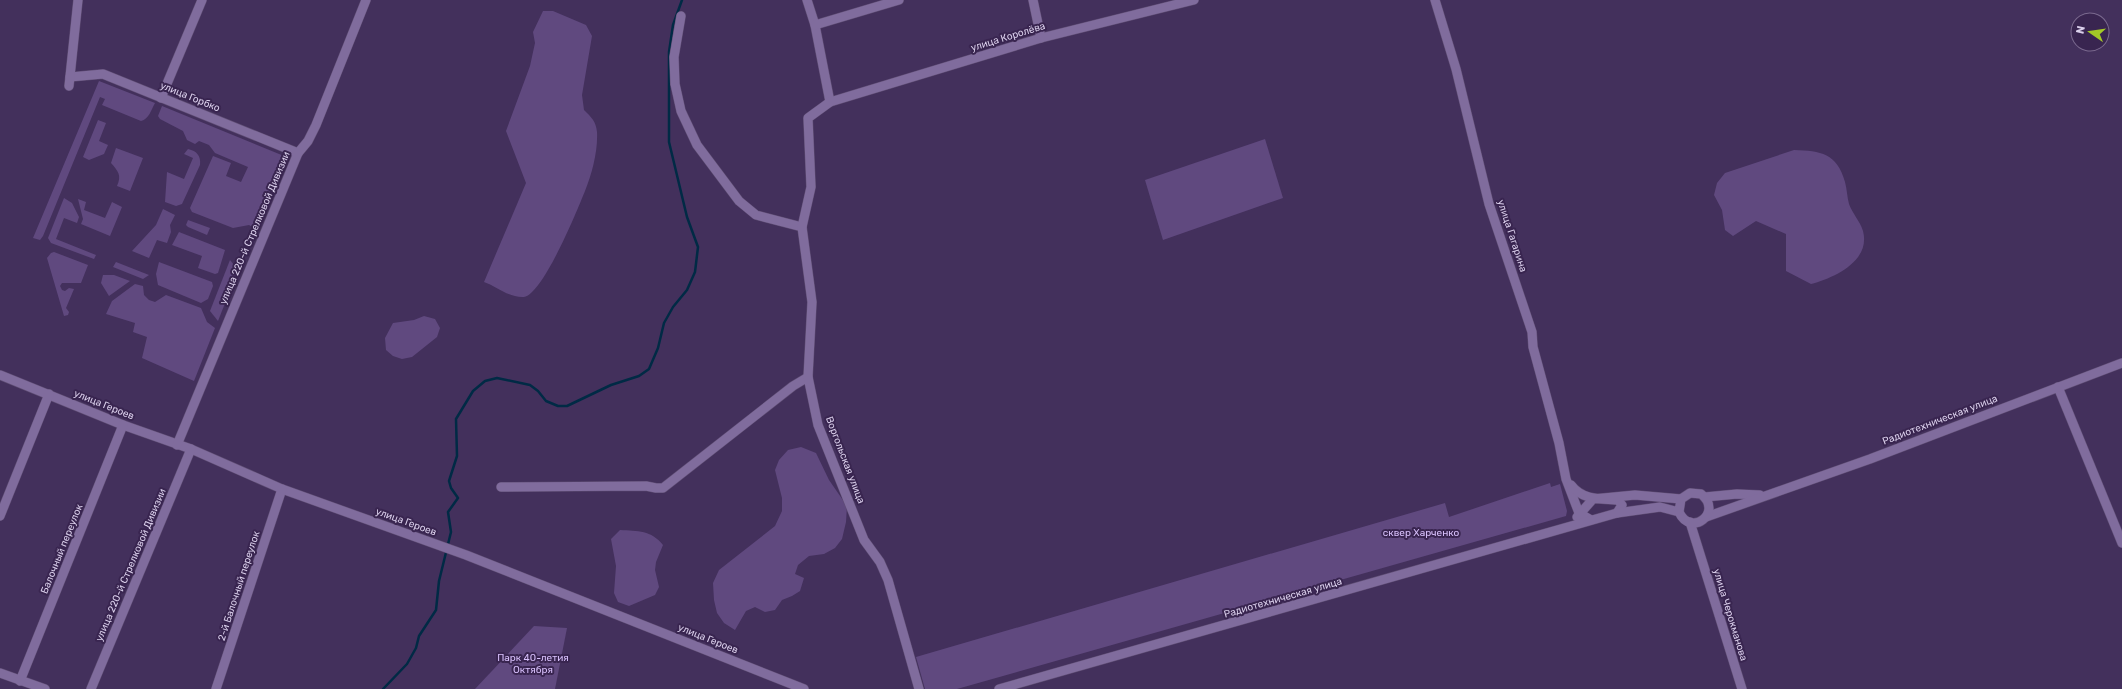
<svg xmlns="http://www.w3.org/2000/svg" width="2122" height="689" viewBox="0 0 2122 689" font-family="Rubik,sans-serif">
<style>
.green{fill:#60497f}
.lines{fill:none;stroke-linecap:round;stroke-linejoin:round}
.stream{stroke:#002a45;stroke-width:2.5}
.minor-casing{stroke:#5f4e74;stroke-width:10}
.minor{stroke:#806c9d;stroke-width:9}
.labels{text-anchor:middle;dominant-baseline:central;stroke-width:4;stroke-linejoin:round;paint-order:stroke}
.street-label{font-size:10px;fill:#dbd0ec;stroke:#392550}
.park-label{font-size:10px;fill:#d9c1fd;stroke:#392550}
</style>
<rect width="100%" height="100%" fill="#43305c"/>
<!-- green -->
<g class="green">
<path d="M 543,11 L 553,11 L 586,25 L 592,36 L 582,95 L 584,110 C 591,117 596,121 597,132 C 598,151 592,174 585,191 C 577,211 543,294 524,297 C 509,298 496,286 484,282 L 526,183 L 506,131 L 530,66 L 535,43 L 533,32 Z"/>
<path d="M 99,81 L 155,103 C 151,110 149,119 141,121 L 102,105 L 105,99 L 100,97 L 43,236 L 40,240 L 33,238 Z"/>
<polygon points="162,106 284,156 255,228 249,225 233,228 192,212 190,208 213,156 231,163 226,176 241,182 248,167 215,153 209,145 199,141 195,144 187,140 183,131 160,119 158,116"/>
<polygon points="98,120 106,123 99,141 108,145 104,154 89,160 83,157"/>
<polygon points="1265,139 1283,198 1163,240 1145,180"/>
<path d="M 116,148 L 143,158 L 130,191 L 117,186 C 122,175 118,171 111,163 Z"/>
<path d="M 188,149 C 197,151 201,156 200,165 L 182,204 L 176,206 L 165,202 L 167,172 L 184,179 L 193,158 L 184,154 Z"/>
<path d="M 1794,150 C 1821,151 1837,153 1845,182 C 1847,189 1847,197 1849,204 C 1852,213 1860,221 1863,231 C 1871,261 1834,278 1811,284 L 1786,271 L 1786,234 L 1756,221 L 1733,236 L 1725,230 L 1722,210 L 1714,195 L 1717,183 L 1725,173 Z"/>
<polygon points="64,198 72,203 79,217 77,223 64,218 56,239 96,255 94,259 51,243 48,238"/>
<polygon points="78,199 86,202 84,210 105,218 112,202 122,207 110,236 81,224 83,219"/>
<polygon points="163,209 175,215 170,225 171,232 167,243 157,240 149,258 132,251 156,225"/>
<polygon points="188,220 210,228 207,235 188,227 186,225"/>
<polygon points="179,232 225,250 218,273 215,274 198,268 202,256 172,245"/>
<polygon points="54,252 88,265 81,283 62,283 60,286 62,290 65,291 69,288 74,289 66,308 69,312 68,315 64,316 47,258 51,253"/>
<polygon points="230,260 238,270 218,321 210,311"/>
<polygon points="116,262 149,275 143,279 113,267"/>
<polygon points="159,262 212,282 213,286 208,299 201,303 158,285 156,274"/>
<polygon points="103,275 114,275 130,281 109,296 101,283"/>
<polygon points="135,284 143,286 144,295 149,300 155,302 166,295 201,308 207,322 215,328 194,381 142,358 147,337 133,332 135,323 106,314 112,301"/>
<polygon points="424,316 435,319 440,328 437,337 412,357 402,359 393,356 386,350 385,338 393,323 414,320"/>
<polygon points="801,447 816,453 829,480 847,506 846,522 842,539 835,548 824,554 809,556 798,565 795,574 804,578 800,591 792,596 782,600 775,610 765,612 755,607 746,611 735,630 724,623 717,613 714,600 713,583 719,570 775,526 782,511 782,498 775,470 779,460 788,450"/>
<polygon points="1550,483 1551,487 1560,484 1567,511 1566,516 957,689 925,689 916,657 1445,503 1449,517"/>
<path d="M 620,530 C 638,531 651,530 663,545 L 656,562 L 655,570 L 659,587 L 655,595 L 629,606 L 618,602 L 614,593 L 616,566 L 611,539 Z"/>
<polygon points="534,626 567,628 555,689 475,689"/>
</g>
<g class="lines">
<!-- stream -->
<polyline class="stream" points="383,689 407,664 416,648 419,636 436,610 439,581 451,532 448,512 458,498 451,488 449,481 457,456 456,419 473,391 485,381 497,378 530,385 538,391 546,401 558,406 567,406 611,385 639,376 649,369 658,348 664,323 673,307 687,290 695,272 698,247 687,217 669,142 669,52 673,25 682,0"/>
<defs>
<g id="minor">
<polyline points="807,0 815,25 830,102"/>
<polyline points="1033,0 1041,38"/>
<polyline points="1435,0 1456,69 1489,204 1532,332 1533,347 1559,443 1566,479 1579,513 1591,520"/>
<polyline points="681,16 674,57 675,84 681,111 697,145 739,201 756,215 802,227"/>
<polyline points="815,25 899,0"/>
<polyline points="70,77 103,74 298,153"/>
<polyline points="69,86 78,0"/>
<polyline points="161,98 202,0"/>
<polyline points="0,375 123,425 191,449 282,489 466,555 804,689"/>
<polyline points="2058,387 2122,543"/>
<polyline points="177,445 298,153 308,141 316,125 366,0"/>
<path d="M 1571,485 C 1582,500 1600,499 1618,500 L 1622,505 L 1617,513"/>
<polyline points="501,487 646,486 656,488 663,488 793,386 808,377"/>
<polyline points="1705,497 1737,494 1760,495"/>
<polyline points="0,516 49,394"/>
<polyline points="1577,517 1593,499 1635,495 1681,499"/>
<polyline points="1706,517 1870,459 2122,363"/>
<polyline points="1690,522 1742,689"/>
<polyline points="0,673 45,689"/>
<polyline points="20,681 123,425"/>
<polyline points="91,689 191,449"/>
<polyline points="216,689 282,489"/>
<polyline points="919,689 888,580 880,562 864,540 818,425 808,377 812,302 802,227 811,187 808,118 830,102 1041,38 1194,0"/>
<path d="M 999,689 L 1617,513 L 1660,507 L 1679,512 C 1691,538 1724,512 1701,494 L 1690,493 L 1681,499 L 1679,512"/>
</g>
</defs>
<!-- minor casing -->
<use href="#minor" class="minor-casing"/>
<!-- minor -->
<use href="#minor" class="minor"/>
</g>
<g class="labels">
<!-- street labels -->
<g class="street-label">
<text transform="translate(1008 37) rotate(-17)">улица Королёва</text>
<text transform="translate(190 97) rotate(22)">улица Горбко</text>
<text transform="translate(255 228) rotate(-67)">улица 220-й Стрелковой Дивизии</text>
<text transform="translate(1512 236) rotate(72)">улица Гагарина</text>
<text transform="translate(104 405) rotate(22)">улица Героев</text>
<text transform="translate(1940 420) rotate(-21)">Радиотехническая улица</text>
<text transform="translate(845 460) rotate(69)">Воргольская улица</text>
<text transform="translate(406 522) rotate(20)">улица Героев</text>
<text transform="translate(62 549) rotate(-68)">Балочный переулок</text>
<text transform="translate(131 565) rotate(-67)">улица 220-й Стрелковой Дивизии</text>
<text transform="translate(239 586) rotate(-72)">2-й Балочный переулок</text>
<text transform="translate(1283 598) rotate(-16)">Радиотехническая улица</text>
<text transform="translate(1730 615) rotate(73)">улица Черокманова</text>
<text transform="translate(708 639) rotate(22)">улица Героев</text>
</g>
<!-- park labels -->
<g class="park-label">
<text x="1421" y="533">сквер Харченко</text>
<text x="533" y="658">Парк 40-летия<tspan x="533" dy="12">Октября</tspan></text>
</g>
</g>
<!-- north arrow -->
<g transform="translate(2090 32) rotate(283)"><circle r="19" fill="#392550" stroke="#7a698e"/>
<path d="M0-3L7 15L0 10L-7 15Z" fill="#a3c927"/>
<text y="-6" font-size="11" font-weight="bold" text-anchor="middle" fill="#dbd0ec">N</text>
</g>
</svg>
